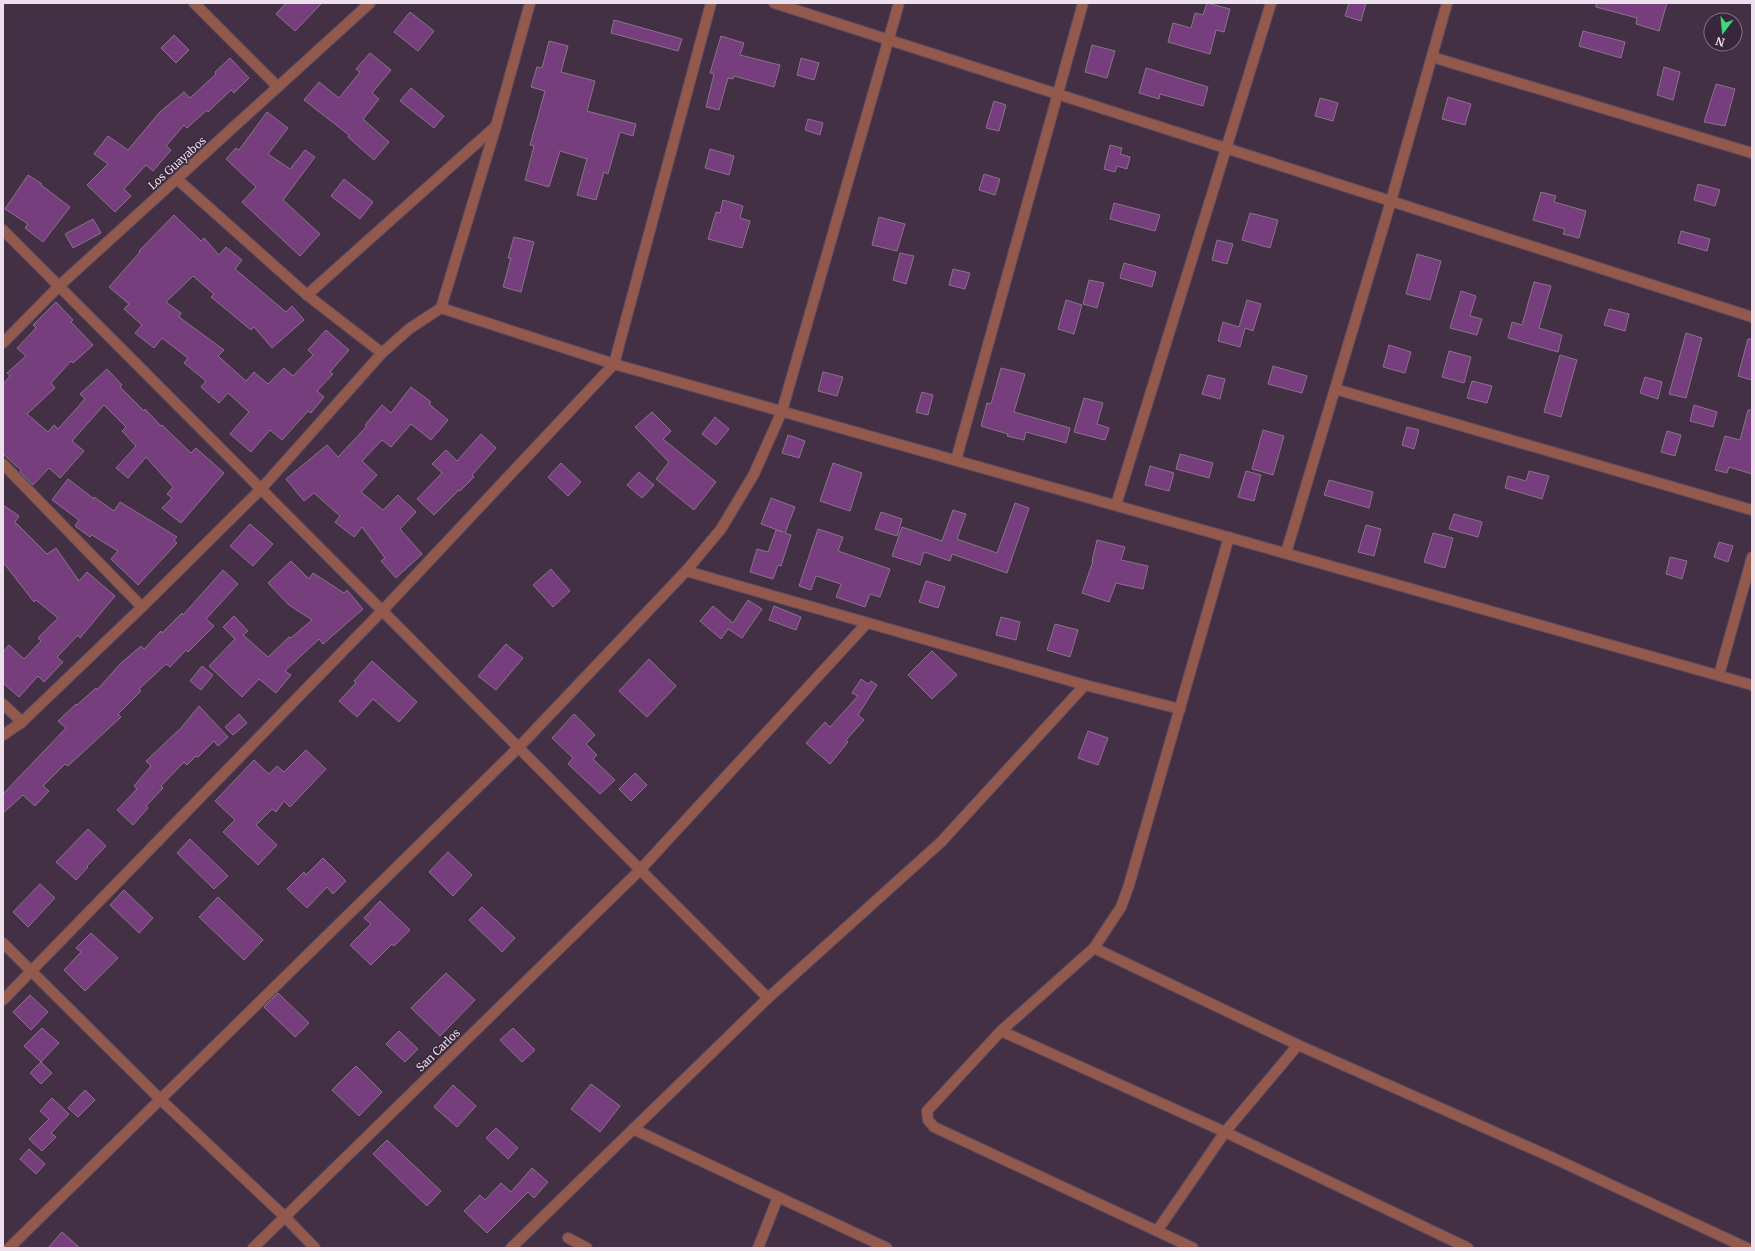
<svg xmlns="http://www.w3.org/2000/svg" width="1755" height="1251" viewBox="0 0 1755 1251" font-family="Merriweather,serif">
<style>
.building{fill:#763e7c;stroke:#89738b}
.lines{fill:none;stroke-linecap:round;stroke-linejoin:round}
.minor-casing{stroke:#5e4c60;stroke-width:12}
.minor{stroke:#92594c;stroke-width:10}
.labels{text-anchor:middle;dominant-baseline:central;stroke-width:3;stroke-linejoin:round;paint-order:stroke}
.street-label{font-size:11px;fill:#ede0ed;stroke:#38263a}
</style>
<rect width="100%" height="100%" fill="#433045"/>
<!-- building -->
<g class="building">
<polygon points="286,3 322,3 295,31 276,14"/>
<polygon points="1207,3 1230,9 1224,32 1216,30 1210,54 1168,42 1173,23 1191,28 1195,13 1203,15"/>
<polygon points="1349,3 1366,3 1361,21 1345,16"/>
<polygon points="1596,3 1667,3 1659,31 1636,24 1637,18 1596,7"/>
<polygon points="410,12 434,31 418,51 394,32"/>
<polygon points="614,20 682,39 678,51 611,33"/>
<polygon points="1583,31 1625,42 1621,58 1579,46"/>
<polygon points="174,35 189,50 176,63 161,48"/>
<polygon points="721,36 744,43 740,55 780,65 774,87 734,76 733,79 728,78 719,110 706,107 714,74 710,73"/>
<polygon points="549,41 568,46 561,72 595,81 587,111 636,124 633,136 620,132 608,174 604,172 596,200 577,195 587,159 560,151 549,187 525,180 534,146 530,145 545,91 531,87 537,67 542,68"/>
<polygon points="1092,45 1115,51 1107,78 1085,72"/>
<polygon points="370,53 391,70 372,93 379,99 363,119 389,142 374,160 348,137 349,135 304,100 319,82 339,98 360,72 356,69"/>
<polygon points="230,58 249,78 234,93 231,90 208,112 207,110 187,128 184,125 166,146 171,150 153,171 146,165 124,189 131,196 115,212 87,185 108,164 94,154 108,136 128,150 160,112 184,92 190,98 216,74 215,72"/>
<polygon points="801,58 819,63 814,80 797,75"/>
<polygon points="1664,67 1680,72 1673,100 1657,95"/>
<polygon points="1146,68 1208,87 1203,106 1160,94 1159,99 1139,93"/>
<polygon points="1716,84 1735,89 1725,126 1704,122"/>
<polygon points="411,88 444,116 434,128 400,101"/>
<polygon points="1448,97 1471,104 1465,125 1442,119"/>
<polygon points="1320,98 1338,103 1333,121 1315,116"/>
<polygon points="994,101 1006,105 999,131 986,128"/>
<polygon points="267,112 288,128 268,154 290,169 305,150 315,157 283,200 320,234 300,256 242,202 256,187 226,159 236,148 239,150"/>
<polygon points="808,119 823,123 820,135 805,130"/>
<polygon points="1110,145 1122,148 1120,154 1130,157 1127,169 1117,166 1115,172 1104,169"/>
<polygon points="710,149 734,156 729,175 705,168"/>
<polygon points="984,174 1000,179 995,195 979,190"/>
<polygon points="28,175 42,184 41,185 70,207 43,242 25,228 28,224 5,209"/>
<polygon points="344,179 373,202 360,219 331,196"/>
<polygon points="1698,184 1720,190 1715,206 1694,200"/>
<polygon points="1541,192 1556,196 1554,202 1586,211 1579,238 1563,234 1565,229 1533,220"/>
<polygon points="723,200 743,206 740,218 750,221 742,248 708,239 716,212 720,213"/>
<polygon points="1114,203 1160,215 1155,231 1110,219"/>
<polygon points="1250,213 1278,220 1270,248 1242,240"/>
<polygon points="174,215 201,241 204,238 219,255 226,247 242,260 235,269 286,312 292,306 304,320 272,348 254,327 251,330 211,297 214,294 193,276 166,302 181,313 179,317 224,350 218,356 246,381 254,372 268,384 284,368 293,376 313,355 308,350 326,330 349,350 330,372 333,374 317,391 324,397 311,413 308,411 282,440 270,430 251,452 230,434 249,412 228,393 219,403 201,387 206,381 184,363 188,358 162,338 154,348 135,333 142,325 124,309 129,304 109,287 140,252 139,251"/>
<polygon points="879,217 905,224 897,251 872,245"/>
<polygon points="93,219 101,233 73,248 65,234"/>
<polygon points="1681,231 1710,239 1707,251 1678,243"/>
<polygon points="514,237 534,242 521,292 503,287 511,258 508,258"/>
<polygon points="1217,240 1233,244 1227,264 1212,260"/>
<polygon points="900,253 914,256 906,284 893,280"/>
<polygon points="1417,254 1441,261 1430,300 1406,294"/>
<polygon points="1124,263 1156,272 1152,287 1120,278"/>
<polygon points="953,269 970,273 965,289 949,285"/>
<polygon points="1089,280 1104,283 1097,308 1083,304"/>
<polygon points="1534,282 1551,286 1539,328 1562,335 1558,352 1508,338 1512,322 1522,325"/>
<polygon points="1461,291 1476,296 1470,316 1482,319 1477,335 1450,328"/>
<polygon points="1066,300 1082,305 1074,334 1058,329"/>
<polygon points="1247,300 1261,304 1253,331 1245,328 1240,347 1218,341 1223,322 1239,327"/>
<polygon points="56,302 73,320 71,322 93,345 73,363 71,361 51,383 55,388 27,414 48,432 54,425 58,429 85,399 80,394 107,369 122,385 120,387 144,411 145,409 161,426 162,425 191,453 196,448 224,473 181,523 162,508 172,498 167,494 173,487 146,457 128,478 116,468 136,446 122,431 126,427 104,405 72,441 84,451 60,478 49,468 33,485 20,472 21,470 3,454 3,384 10,376 7,373 26,356 17,348 36,328 33,325"/>
<polygon points="1609,309 1629,314 1625,331 1604,325"/>
<polygon points="1686,333 1702,338 1686,398 1669,394"/>
<polygon points="1748,339 1752,339 1752,380 1738,376"/>
<polygon points="1389,345 1411,352 1405,373 1383,367"/>
<polygon points="1449,351 1471,357 1464,383 1442,377"/>
<polygon points="1560,355 1577,360 1561,417 1544,412"/>
<polygon points="1273,366 1307,376 1302,393 1268,384"/>
<polygon points="1001,368 1025,374 1014,412 1070,428 1066,443 1026,432 1024,440 1007,436 1008,434 981,426 987,403 991,404"/>
<polygon points="823,372 843,377 837,396 818,391"/>
<polygon points="1208,375 1225,379 1220,399 1202,394"/>
<polygon points="1645,377 1662,382 1658,399 1640,393"/>
<polygon points="1472,381 1492,386 1487,403 1467,398"/>
<polygon points="411,387 431,402 429,404 448,420 431,440 411,424 391,447 382,440 362,461 377,475 361,492 383,510 398,495 416,512 400,529 422,554 396,578 381,561 385,558 362,527 354,537 335,522 340,516 314,493 304,501 286,479 327,445 338,457 367,426 365,425 382,405 391,413"/>
<polygon points="922,392 933,395 928,415 916,412"/>
<polygon points="1084,398 1103,403 1097,424 1109,428 1105,440 1074,432"/>
<polygon points="1694,405 1717,412 1713,427 1690,421"/>
<polygon points="1748,410 1752,410 1752,474 1729,467 1727,473 1715,470 1725,436 1740,440"/>
<polygon points="652,412 671,431 663,439 716,482 694,510 656,479 669,462 635,427"/>
<polygon points="715,417 729,429 716,445 702,434"/>
<polygon points="1407,427 1419,430 1414,449 1402,445"/>
<polygon points="1263,430 1284,436 1273,475 1252,469"/>
<polygon points="1667,431 1681,435 1675,456 1661,452"/>
<polygon points="481,434 496,448 472,475 474,477 460,491 459,490 434,515 417,499 442,473 432,464 446,450 457,461"/>
<polygon points="788,435 805,441 799,458 782,453"/>
<polygon points="1180,454 1213,463 1209,478 1176,469"/>
<polygon points="561,463 581,482 568,496 548,477"/>
<polygon points="833,463 862,473 850,511 820,501"/>
<polygon points="1150,466 1174,473 1169,491 1145,485"/>
<polygon points="1246,471 1261,475 1254,501 1238,497"/>
<polygon points="1529,471 1549,476 1542,499 1505,488 1508,476 1526,481"/>
<polygon points="639,472 654,485 642,498 627,485"/>
<polygon points="68,479 94,499 94,497 114,511 120,502 177,537 174,540 177,543 138,585 111,559 118,551 92,535 90,537 75,526 79,520 52,500"/>
<polygon points="1329,480 1373,492 1369,508 1324,495"/>
<polygon points="771,498 795,507 785,533 791,535 781,566 778,565 773,579 750,572 757,549 768,552 776,530 783,532 761,524"/>
<polygon points="1015,503 1029,508 1007,573 952,554 950,561 924,552 920,565 892,556 902,527 942,541 953,510 966,514 957,539 997,553"/>
<polygon points="3,505 19,516 15,522 47,554 56,548 79,581 87,572 115,596 80,638 78,635 57,657 63,662 44,682 38,676 19,697 3,683 3,652 9,645 24,659 41,641 38,638 58,618 36,600 34,602 3,562"/>
<polygon points="881,512 902,519 897,536 875,529"/>
<polygon points="1454,514 1482,522 1478,537 1449,529"/>
<polygon points="250,524 273,544 253,566 230,546"/>
<polygon points="1366,525 1381,529 1374,556 1358,552"/>
<polygon points="818,529 843,537 838,551 890,569 880,597 870,594 865,607 836,597 841,584 816,576 811,590 799,586"/>
<polygon points="1433,533 1453,538 1445,568 1424,562"/>
<polygon points="1097,540 1125,547 1121,560 1148,566 1143,589 1116,583 1109,602 1082,593 1093,561 1092,561"/>
<polygon points="1719,542 1733,546 1728,562 1714,557"/>
<polygon points="1670,557 1687,561 1682,579 1666,574"/>
<polygon points="291,561 309,579 313,573 344,593 347,590 363,609 323,644 319,639 285,671 291,675 276,693 259,679 242,697 209,666 235,639 223,627 234,616 248,631 243,635 268,657 289,637 291,638 312,620 289,605 268,583"/>
<polygon points="551,569 570,591 553,607 533,585"/>
<polygon points="223,570 238,584 206,619 214,626 188,652 186,650 170,667 166,664 139,689 141,691 118,714 121,717 68,766 65,764 43,786 49,791 35,806 23,795 3,813 3,794 66,728 58,721 76,704 77,705 96,688 97,690 121,663 141,646 144,649 161,631 162,633 182,613 183,615"/>
<polygon points="926,581 945,587 938,608 919,602"/>
<polygon points="748,600 762,609 742,638 728,629 721,639 700,621 713,606 733,623"/>
<polygon points="774,606 801,617 796,630 769,620"/>
<polygon points="1001,617 1020,622 1016,640 996,635"/>
<polygon points="1055,624 1078,630 1070,657 1047,650"/>
<polygon points="506,644 523,658 496,690 478,676"/>
<polygon points="932,651 957,675 932,699 908,675"/>
<polygon points="649,659 676,686 647,717 619,691"/>
<polygon points="372,661 417,702 399,722 373,699 357,717 339,701 356,683 354,681"/>
<polygon points="202,666 213,675 201,690 190,681"/>
<polygon points="861,679 868,684 871,681 877,685 858,715 864,720 846,740 848,742 830,764 806,743 825,722 830,727 858,696 852,693"/>
<polygon points="199,706 228,737 218,746 214,741 198,757 196,756 187,765 184,762 161,786 163,788 146,806 148,808 133,825 117,810 137,789 134,786 151,766 146,761 181,728"/>
<polygon points="239,714 247,723 233,735 225,727"/>
<polygon points="574,714 595,735 586,744 597,755 593,759 615,780 600,794 568,764 573,758 552,738"/>
<polygon points="1088,731 1108,738 1098,765 1078,758"/>
<polygon points="306,750 326,769 290,807 284,801 276,812 272,809 256,825 277,845 258,865 223,832 235,820 215,801 254,760 269,774 277,766 284,772"/>
<polygon points="635,773 647,785 631,801 619,789"/>
<polygon points="88,829 106,846 87,866 88,867 76,880 56,862"/>
<polygon points="190,839 228,876 214,889 177,853"/>
<polygon points="448,852 472,875 453,896 429,872"/>
<polygon points="323,858 346,881 333,894 327,887 307,908 287,889 304,872 306,875"/>
<polygon points="40,884 55,898 28,927 13,912"/>
<polygon points="124,890 153,918 139,933 110,905"/>
<polygon points="218,897 263,940 244,960 199,917"/>
<polygon points="380,901 410,930 394,946 392,944 371,965 350,945 371,924 364,918"/>
<polygon points="482,907 515,938 502,952 469,920"/>
<polygon points="91,933 118,958 85,991 64,970 81,952 76,948"/>
<polygon points="446,973 475,1000 440,1036 411,1008"/>
<polygon points="278,993 309,1023 295,1037 264,1007"/>
<polygon points="30,995 48,1012 31,1030 13,1012"/>
<polygon points="42,1028 59,1043 41,1062 24,1046"/>
<polygon points="513,1028 535,1050 522,1062 500,1040"/>
<polygon points="399,1031 418,1049 405,1062 386,1044"/>
<polygon points="41,1062 52,1073 41,1084 30,1073"/>
<polygon points="356,1066 382,1092 359,1116 332,1090"/>
<polygon points="591,1084 620,1106 600,1132 571,1109"/>
<polygon points="453,1085 476,1106 457,1127 434,1107"/>
<polygon points="85,1090 95,1100 78,1117 68,1108"/>
<polygon points="52,1098 69,1114 51,1133 56,1137 42,1151 29,1139 49,1119 40,1111"/>
<polygon points="496,1128 518,1148 508,1159 486,1138"/>
<polygon points="387,1140 441,1191 427,1206 373,1154"/>
<polygon points="29,1149 45,1164 36,1174 20,1159"/>
<polygon points="532,1168 548,1182 534,1198 528,1192 487,1233 464,1211 480,1195 485,1200 501,1183 511,1192"/>
<polygon points="62,1232 80,1248 48,1248"/>
</g>
<g class="lines">
<defs>
<g id="minor">
<polyline points="194,3 278,87"/>
<polyline points="774,3 1752,317"/>
<polyline points="1432,57 1752,153"/>
<polyline points="177,179 307,295 382,353"/>
<polyline points="3,230 768,998"/>
<polyline points="307,295 496,126"/>
<polyline points="441,308 614,364 1752,685"/>
<polyline points="3,343 59,286 370,3"/>
<polyline points="1335,389 1752,510"/>
<polyline points="956,460 1083,3"/>
<polyline points="3,464 142,607"/>
<polyline points="1116,505 1271,3"/>
<polyline points="1229,537 1129,885 1121,907 1094,948 1001,1031 1225,1132 1468,1248"/>
<polyline points="1286,553 1391,201 1447,3"/>
<polyline points="686,571 1085,685 1180,709"/>
<polyline points="1719,675 1752,557"/>
<polyline points="3,704 22,722"/>
<polyline points="3,735 22,722 142,607 261,489 382,353 409,329 441,308 496,126 530,3"/>
<polyline points="3,943 160,1099 284,1216 315,1248"/>
<polyline points="1094,948 1298,1045 1551,1157 1747,1248"/>
<polyline points="3,1000 382,611 614,364 711,3"/>
<polyline points="1001,1031 927,1111 928,1120 934,1127 1157,1231 1225,1132 1298,1045"/>
<polyline points="633,1129 887,1248"/>
<polyline points="1157,1231 1193,1248"/>
<polyline points="568,1238 587,1248"/>
<polyline points="9,1248 519,747 686,571 721,529 754,474 782,411 899,3"/>
<polyline points="253,1248 640,870 867,623"/>
<polyline points="511,1248 768,998 941,842 1085,685"/>
<polyline points="758,1248 778,1197"/>
</g>
</defs>
<!-- minor casing -->
<use href="#minor" class="minor-casing"/>
<!-- minor -->
<use href="#minor" class="minor"/>
</g>
<g class="labels">
<!-- street labels -->
<g class="street-label">
<text transform="translate(177 163) rotate(-42)">Los Guayabos</text>
<text transform="translate(438 1050) rotate(-44)">San Carlos</text>
</g>
</g>
<!-- border -->
<rect width="1755" height="1251" fill="none" stroke="#ede0ed" stroke-width="8"/>
<!-- north arrow -->
<g transform="translate(1723 32) rotate(196)"><circle r="19" fill="#38263a" stroke="#807082"/>
<path d="M0-3L7 15L0 10L-7 15Z" fill="#40d77c"/>
<text y="-6" font-size="11" font-weight="bold" text-anchor="middle" fill="#ede0ed">N</text>
</g>
</svg>
